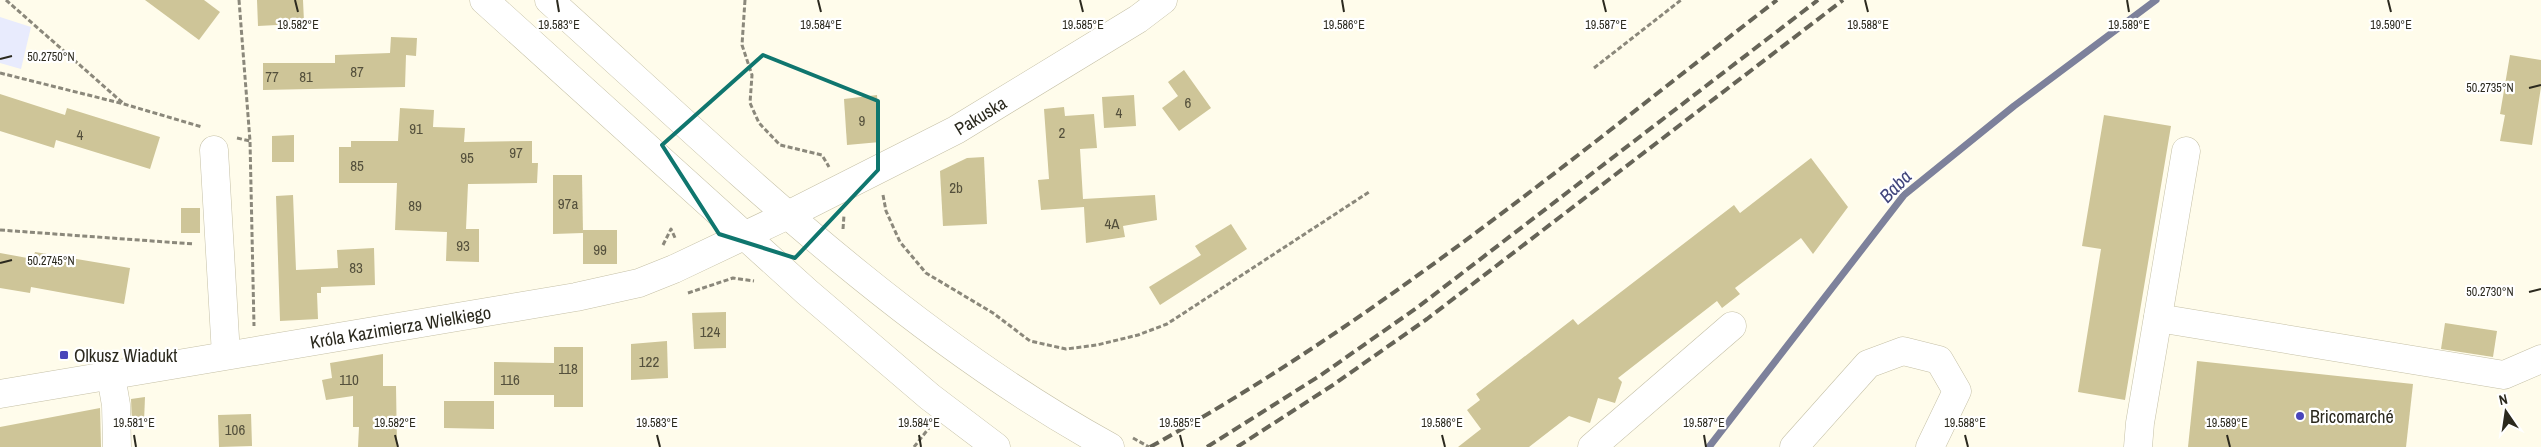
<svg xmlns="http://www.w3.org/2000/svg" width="2541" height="447" viewBox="0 0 2541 447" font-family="'Archivo Narrow',sans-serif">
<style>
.green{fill:#e8ebfd}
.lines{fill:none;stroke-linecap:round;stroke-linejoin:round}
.stream{stroke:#7d819b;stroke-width:7}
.building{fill:#cec598}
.minor-casing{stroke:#c5c0a6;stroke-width:29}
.major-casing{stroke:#c5c0a6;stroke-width:29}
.path{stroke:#8b887b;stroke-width:3;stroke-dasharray:5 2.5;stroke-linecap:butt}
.minor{stroke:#fff;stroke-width:28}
.major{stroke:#fff;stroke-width:28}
.rail{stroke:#666457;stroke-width:4;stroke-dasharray:10 5;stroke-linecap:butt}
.marked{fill:none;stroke:#0f766e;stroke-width:4;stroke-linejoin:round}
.ticks{fill:none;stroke:#2b291e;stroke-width:2}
.poi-dot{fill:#4945bb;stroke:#fff;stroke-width:2}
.labels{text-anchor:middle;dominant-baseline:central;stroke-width:4.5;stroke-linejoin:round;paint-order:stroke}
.number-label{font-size:15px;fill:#54503c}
.street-label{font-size:18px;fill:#2b291e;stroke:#fff}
.poi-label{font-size:18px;fill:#2b291e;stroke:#fff;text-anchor:start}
.water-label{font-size:19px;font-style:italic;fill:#41457c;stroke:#fff}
.ticks-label{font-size:12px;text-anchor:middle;fill:#2b291e;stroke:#fff;stroke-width:4.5;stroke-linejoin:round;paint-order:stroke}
</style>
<rect width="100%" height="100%" fill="#fffceb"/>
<!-- green -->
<polygon class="green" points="0,17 31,27 21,69 0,63"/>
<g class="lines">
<!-- stream -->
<polyline class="stream" points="1709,447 1904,195 2014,106 2156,0"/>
</g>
<!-- building -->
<g class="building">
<polygon points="145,0 204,0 220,12 199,40"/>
<polygon points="257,0 303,0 304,22 296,22 296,24 258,26"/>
<polygon points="391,37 417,38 416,56 406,55 405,87 263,90 263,63 335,63 335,55 390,53"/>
<polygon points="2510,55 2541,60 2541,87 2532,145 2500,141 2505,115 2500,114"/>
<polygon points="1184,70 1211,108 1179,131 1162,108 1178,96 1168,82"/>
<polygon points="0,94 65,115 67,108 160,137 150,169 56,140 54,148 0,131"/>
<polygon points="877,95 880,142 847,145 844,99"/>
<polygon points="1134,95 1136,126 1104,128 1102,97"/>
<polygon points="1064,107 1065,116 1094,114 1097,148 1080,149 1083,199 1155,195 1157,220 1123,226 1125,237 1086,243 1084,207 1041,210 1038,180 1049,179 1044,109"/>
<polygon points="400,108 434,110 433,127 465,128 464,142 532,141 532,163 538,163 537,183 468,184 466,229 479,229 479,262 446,261 447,232 395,230 397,183 339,183 339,147 351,147 351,141 398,141"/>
<polygon points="2104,115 2171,126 2125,400 2078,392 2101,249 2082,246"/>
<polygon points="294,135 294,162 272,162 272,136"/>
<polygon points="984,157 987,224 943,226 940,171 967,158"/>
<polygon points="1811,158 1848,207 1813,254 1801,238 1735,288 1740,294 1722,308 1717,301 1618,378 1622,382 1615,403 1598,398 1590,423 1569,416 1529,447 1458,447 1481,429 1467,410 1480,400 1476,394 1573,319 1578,325 1734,205 1740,213"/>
<polygon points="553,175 582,175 583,233 553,234"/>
<polygon points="293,195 296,270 338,268 337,250 374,248 375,285 321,287 321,293 317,293 318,319 280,321 276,196"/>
<rect x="181" y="208" width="19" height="25"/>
<polygon points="1231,224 1247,249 1160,305 1149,287 1201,255 1195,246"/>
<rect x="583" y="230" width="34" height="34"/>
<polygon points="35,252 130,268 124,304 31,287 30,293 0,288 0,253 33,259"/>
<polygon points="726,312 726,348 694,349 692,313"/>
<polygon points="2445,323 2497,331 2493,357 2441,349"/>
<polygon points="667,341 668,378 631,380 631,344"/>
<polygon points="554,347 583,347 583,407 554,407 554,395 494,395 494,362 554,363"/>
<polygon points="383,354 383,386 396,386 397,447 358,447 359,427 353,427 353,396 326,400 322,380 332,378 330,363"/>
<polygon points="2197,361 2413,384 2406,447 2188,447"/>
<polygon points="145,397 144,422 132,424 131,399"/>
<polygon points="444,401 494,401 494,429 444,428"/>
<polygon points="100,408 101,447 0,447 0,427"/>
<polygon points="251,414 252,446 219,447 218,415"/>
</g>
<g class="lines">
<defs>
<g id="minor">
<polyline points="214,150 226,355"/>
<polyline points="2158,318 2504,375 2541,359"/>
<polyline points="111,376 116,405 117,447"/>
<path id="s1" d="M 0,394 L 576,297 L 639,283 L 674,269 L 788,215 L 956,130 L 1138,19 L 1163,0"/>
<polyline points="1592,447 1732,326"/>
<polyline points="1794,447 1868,364 1903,351 1939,360 1957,391 1930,447"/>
<polyline points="2138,447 2140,423 2186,151"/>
</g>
<g id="major">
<polyline points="484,0 807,292 930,397 996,447"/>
<path d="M 549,0 C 727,160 899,331 1110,447"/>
</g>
</defs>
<!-- minor casing -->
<use href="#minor" class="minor-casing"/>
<!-- major casing -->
<use href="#major" class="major-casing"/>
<!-- path -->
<g class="path">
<polyline points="6,0 124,104"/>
<polyline points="239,0 250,141 254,326"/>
<polyline points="745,0 742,45 752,75 750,103 759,123 780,145 822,155 829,167"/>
<polyline points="1594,68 1681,0"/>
<polyline points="0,73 124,104 202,127"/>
<polyline points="237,138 250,141"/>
<polyline points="883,195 886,211 900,242 926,273 993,313 1030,341 1066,349 1097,345 1138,335 1167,324 1369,192"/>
<polyline points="843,229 844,215"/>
<polyline points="0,230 194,244"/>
<polyline points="663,245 671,229 676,240"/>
<polyline points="688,293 733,278 754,281"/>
<polyline points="1133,438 1149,447"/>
<polyline points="914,447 929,428"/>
</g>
<!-- minor -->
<use href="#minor" class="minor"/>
<!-- major -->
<use href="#major" class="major"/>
<!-- rail -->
<g class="rail">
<path d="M 1150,447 C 1375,323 1575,156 1777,0"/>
<polyline points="1207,447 1321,375 1418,307 1818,0"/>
<polyline points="1237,447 1333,385 1427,319 1843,0"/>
</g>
</g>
<!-- marked area -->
<path class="marked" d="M 763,55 L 878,101 L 878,170 L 795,258 L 719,234 L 662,145 Z"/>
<!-- ticks -->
<path class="ticks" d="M 295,0 L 298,12M 557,0 L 559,12M 818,0 L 821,12M 1080,0 L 1083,12M 1342,0 L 1344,12M 1603,0 L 1606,12M 1865,0 L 1868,12M 2127,0 L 2129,12M 2388,0 L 2391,12M 0,59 L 12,56M 2529,88 L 2541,85M 0,263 L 12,260M 2529,292 L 2541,289M 134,435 L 136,447M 395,435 L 398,447M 657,435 L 660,447M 919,435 L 921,447M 1180,435 L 1183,447M 1442,435 L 1445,447M 1704,435 L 1706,447M 1965,435 L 1968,447M 2227,435 L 2230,447"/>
<!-- markers -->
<g class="poi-dot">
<rect x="59" y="350" width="10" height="10" rx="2.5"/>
<circle cx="2300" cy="416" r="5"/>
</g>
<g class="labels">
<!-- number labels -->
<g class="number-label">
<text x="357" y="71">87</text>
<text x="272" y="76">77</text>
<text x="306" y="76">81</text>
<text x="1188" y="102">6</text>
<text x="1119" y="112">4</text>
<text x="862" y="120">9</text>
<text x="416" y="128">91</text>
<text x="1062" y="132">2</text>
<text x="80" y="134">4</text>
<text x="516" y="152">97</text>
<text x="467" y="157">95</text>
<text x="357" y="165">85</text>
<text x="956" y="187">2b</text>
<text x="568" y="203">97a</text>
<text x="415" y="205">89</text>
<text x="1112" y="223">4A</text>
<text x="463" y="245">93</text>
<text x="600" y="249">99</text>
<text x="356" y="267">83</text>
<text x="710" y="331">124</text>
<text x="649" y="361">122</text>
<text x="568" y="368">118</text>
<text x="349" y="379">110</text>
<text x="510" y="379">116</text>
<text x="235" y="429">106</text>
</g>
<!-- street labels -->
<g class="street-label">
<text stroke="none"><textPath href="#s1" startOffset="1029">Pakuska</textPath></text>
<text stroke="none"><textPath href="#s1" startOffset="406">Króla Kazimierza Wielkiego</textPath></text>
</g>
<!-- poi labels -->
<g class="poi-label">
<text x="74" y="355">Olkusz Wiadukt</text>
<text x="2310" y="416">Bricomarché</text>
</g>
<!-- water labels -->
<g class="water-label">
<text transform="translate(1895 186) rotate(-46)">Baba</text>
</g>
</g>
<g class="ticks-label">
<text x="298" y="29">19.582°E</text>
<text x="559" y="29">19.583°E</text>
<text x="821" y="29">19.584°E</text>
<text x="1083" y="29">19.585°E</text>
<text x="1344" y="29">19.586°E</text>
<text x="1606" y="29">19.587°E</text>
<text x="1868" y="29">19.588°E</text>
<text x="2129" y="29">19.589°E</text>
<text x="2391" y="29">19.590°E</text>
<text x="51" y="61">50.2750°N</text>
<text x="2490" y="92">50.2735°N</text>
<text x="51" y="265">50.2745°N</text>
<text x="2490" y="296">50.2730°N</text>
<text x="134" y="427">19.581°E</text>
<text x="395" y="427">19.582°E</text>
<text x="657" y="427">19.583°E</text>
<text x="919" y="427">19.584°E</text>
<text x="1180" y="427">19.585°E</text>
<text x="1442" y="427">19.586°E</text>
<text x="1704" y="427">19.587°E</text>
<text x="1965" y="427">19.588°E</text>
<text x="2227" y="427">19.589°E</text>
</g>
<!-- north arrow -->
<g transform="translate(2506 412) rotate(347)" stroke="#ffffff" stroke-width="4" paint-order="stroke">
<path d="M0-4L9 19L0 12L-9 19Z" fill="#2b291e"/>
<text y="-8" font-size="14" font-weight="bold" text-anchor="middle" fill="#2b291e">N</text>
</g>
</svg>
